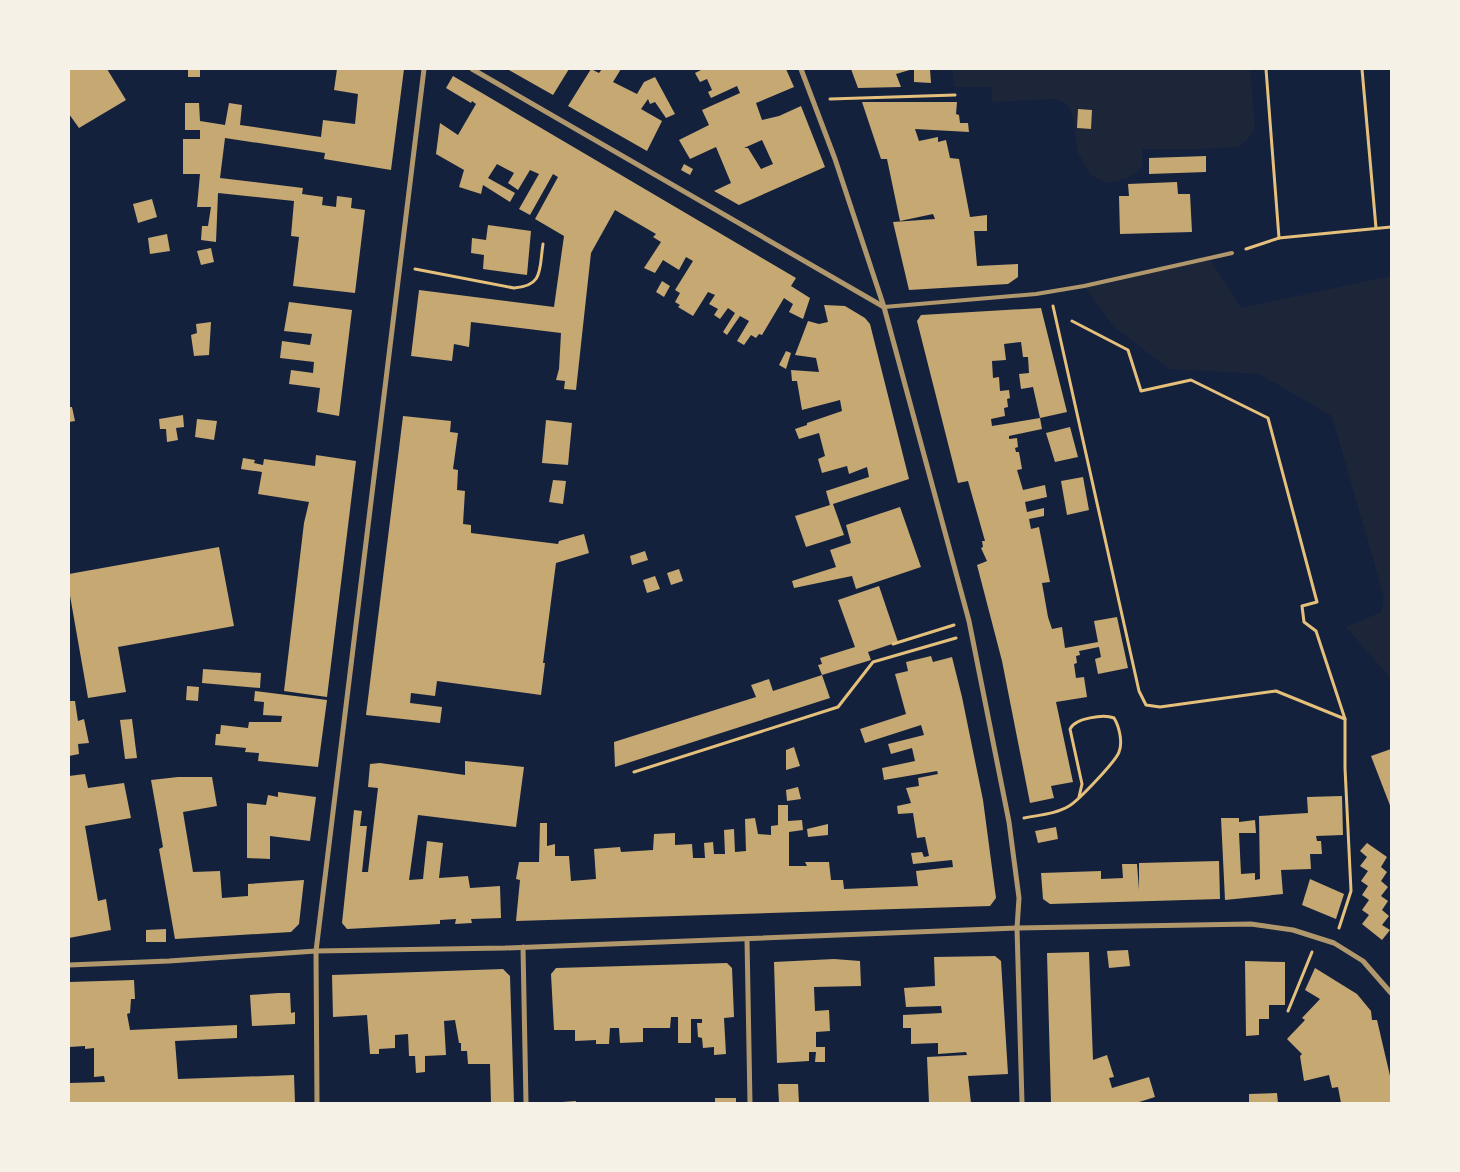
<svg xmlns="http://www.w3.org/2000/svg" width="1460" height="1172" viewBox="0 0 1460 1172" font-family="Quicksand,sans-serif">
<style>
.green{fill:#1d2539}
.building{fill:#c6a872;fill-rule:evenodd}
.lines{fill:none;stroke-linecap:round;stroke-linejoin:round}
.path{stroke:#e5c07b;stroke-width:3}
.service{stroke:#b1986c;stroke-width:4}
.minor{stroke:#b1986c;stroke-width:5}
</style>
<rect width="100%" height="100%" fill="#14213d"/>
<!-- green -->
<g class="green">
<polygon points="952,69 1250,69 1255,129 1247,140 1238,147 1198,149 1142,149 1142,167 1128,178 1108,183 1091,175 1078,153 1073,118 1068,105 1055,99 992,102 992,87 955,87"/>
<polygon points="1209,258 1241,308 1391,276 1391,679 1346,627 1381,612 1384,597 1332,416 1259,374 1169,369 1114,327 1084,286"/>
</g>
<!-- building -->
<g class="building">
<polygon points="69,69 107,69 126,100 79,128 69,114"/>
<rect x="188" y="69" width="12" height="8"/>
<polygon points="337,69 404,69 391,170 324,159 325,153 225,138 220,178 303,188 302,194 323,197 322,205 336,207 337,196 352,198 351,208 365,210 355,293 293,286 299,237 291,236 294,201 218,193 216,242 201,240 202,226 208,226 211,207 197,207 200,174 183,174 183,139 200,139 200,130 185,130 185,103 199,103 200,121 225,125 229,103 242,105 240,125 321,137 323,120 355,124 358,94 334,90"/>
<polygon points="507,69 569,69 553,95"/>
<polygon points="591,69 599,73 602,69 621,69 613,82 637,94 644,82 655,77 675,114 666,118 655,102 650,104 648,99 641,109 662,121 647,151 568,106"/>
<path d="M 703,69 L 786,69 L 794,87 L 756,103 L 762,120 L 779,116 L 801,106 L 825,167 L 739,205 L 714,191 L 731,183 L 716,147 L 690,159 L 679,140 L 709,125 L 702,110 L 740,93 L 737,86 L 711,98 L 708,92 L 712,90 L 707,79 L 700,82 L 695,73 ZM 762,140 L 773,164 L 761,169 L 748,148 L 744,148 Z"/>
<polygon points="851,69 913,69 896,74 901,87 858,88"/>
<polygon points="914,69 930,69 931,83 914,82"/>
<polygon points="453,76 796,278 791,286 810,298 803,319 789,312 793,304 784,298 762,335 759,334 756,338 751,335 744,345 737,341 749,321 740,316 727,335 723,332 735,313 728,308 720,319 714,315 718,309 709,304 715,295 708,292 693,316 678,307 680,305 675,302 680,293 675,290 693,261 686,257 679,270 663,260 655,273 644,268 661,242 653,237 656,234 615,210 591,253 576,390 564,389 565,381 556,380 559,369 561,333 471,322 469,347 454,344 452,361 411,356 419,290 554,307 564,236 535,219 558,177 553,174 530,215 519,209 539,174 530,170 518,190 508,183 514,173 497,164 488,178 515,193 510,202 483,185 481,194 459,187 464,170 436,154 440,123 458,135 476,104 472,101 471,103 446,88"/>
<polygon points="862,102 957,102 956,114 959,115 960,123 968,123 969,132 915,129 919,141 938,137 938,142 946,140 950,158 959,159 970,217 987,215 987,231 974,231 977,266 1018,264 1018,277 1008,284 909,290 893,222 935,219 933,214 900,221 887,159 881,159"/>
<polygon points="1078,109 1092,110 1091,129 1077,128"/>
<polygon points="1206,156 1206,172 1149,174 1149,158"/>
<polygon points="684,164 693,169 690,175 681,170"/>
<polygon points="1177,182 1178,194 1190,194 1192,232 1120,234 1119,196 1129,196 1128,184"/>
<polygon points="152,199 157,217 138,223 133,204"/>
<polygon points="488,225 531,231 527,275 483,269 484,255 471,253 472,238 486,240"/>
<polygon points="167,234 170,251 150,254 148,238"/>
<polygon points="211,248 214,262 201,265 197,251"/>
<polygon points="662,281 670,286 664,297 656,292"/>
<polygon points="289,302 352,310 339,416 317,412 320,388 289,384 291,370 313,373 314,362 280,358 282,341 310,345 312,334 284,331"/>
<polygon points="824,305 845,306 865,318 870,324 909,479 833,504 844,535 806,547 795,516 830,505 826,491 869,477 867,467 849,474 847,466 822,473 818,459 825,456 819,433 799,439 795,429 807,425 807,423 842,411 840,400 802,410 797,381 792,381 791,370 819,372 816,358 795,355 808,321 819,324 828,322"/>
<path d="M 1041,308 L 1067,412 L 1040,418 L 1042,429 L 1009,436 L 1009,439 L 1017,438 L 1018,447 L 1015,448 L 1016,452 L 1019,452 L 1022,469 L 1017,470 L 1023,490 L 1045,485 L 1047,497 L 1025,502 L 1027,512 L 1044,508 L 1044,516 L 1029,519 L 1031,529 L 1039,527 L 1050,582 L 1042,583 L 1048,617 L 1052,629 L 1062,627 L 1065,648 L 1098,642 L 1094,621 L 1117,617 L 1128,668 L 1098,674 L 1095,659 L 1101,657 L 1099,647 L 1079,651 L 1080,655 L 1076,656 L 1077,663 L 1074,664 L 1076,678 L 1084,677 L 1087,697 L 1056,702 L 1073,782 L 1051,786 L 1054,798 L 1030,803 L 1002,661 L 977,565 L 987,561 L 981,548 L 983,547 L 982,541 L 985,541 L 968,481 L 958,483 L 917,321 L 921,315 ZM 1021,342 L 1023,357 L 1028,357 L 1029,373 L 1019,374 L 1021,389 L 1033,387 L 1040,418 L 992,426 L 991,419 L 1005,416 L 1004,408 L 1008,407 L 1007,399 L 1010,398 L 1009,390 L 1000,391 L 999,377 L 993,378 L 992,361 L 1006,360 L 1004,344 Z"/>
<polygon points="211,322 209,355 194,356 191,335 197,333 196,324"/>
<polygon points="786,351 791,353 786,369 779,365"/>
<polygon points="69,407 72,407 75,421 69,422"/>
<polygon points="183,415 184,427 176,428 178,440 167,442 166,429 160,429 159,419"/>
<polygon points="403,416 451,421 450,432 458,433 453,469 458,470 457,490 465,491 463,524 471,525 471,533 558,544 559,541 584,534 589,553 556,563 543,663 545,663 541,695 437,681 435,696 411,693 410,703 442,707 440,723 366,715"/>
<polygon points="197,419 217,421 214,440 195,437"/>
<polygon points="546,420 572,423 568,465 542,463"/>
<polygon points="1070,427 1078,457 1055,462 1046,433"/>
<polygon points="316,455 356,461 327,697 284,691 304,523 309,502 258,494 262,472 241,469 243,458 255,460 254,463 263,465 264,459 315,466"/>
<polygon points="1083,477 1089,510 1067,515 1061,481"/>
<polygon points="553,480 566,481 563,504 549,502"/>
<polygon points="900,507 921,567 856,589 852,576 794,588 792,581 836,567 830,550 851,543 846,525"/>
<polygon points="219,547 234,626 118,647 126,692 88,698 69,590 69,574"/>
<polygon points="645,551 648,560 632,565 630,556"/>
<polygon points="679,569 683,581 671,585 667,573"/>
<polygon points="655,576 660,589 647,593 643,580"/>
<polygon points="879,586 898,642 868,652 871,660 822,675 830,698 615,767 614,742 756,697 751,685 769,679 773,691 822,675 818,665 822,664 820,658 855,647 838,600"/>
<polygon points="931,656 933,662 952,657 962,697 983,800 996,898 990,906 516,921 520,880 516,879 519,862 539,862 540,823 547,823 547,846 555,844 555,856 569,856 571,881 596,879 594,849 620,847 621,852 653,850 654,834 675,833 675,845 692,844 693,858 705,858 704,843 713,842 714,854 725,854 724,830 734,829 735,852 746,851 745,819 755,818 758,834 771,835 771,826 778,825 778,805 788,805 788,821 802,820 803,830 789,832 789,866 807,866 805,862 829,862 831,880 843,880 844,889 918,886 916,871 953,867 952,860 913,864 911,853 922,852 924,857 929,856 925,837 917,838 913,813 898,814 897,806 911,803 906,788 919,786 918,778 938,774 937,771 884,780 882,768 915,761 912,748 891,754 888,744 924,735 921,725 865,743 860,729 906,714 895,674 908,671 906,662"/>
<polygon points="203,669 261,673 260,688 202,683"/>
<polygon points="187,686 199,687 198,701 186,700"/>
<polygon points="255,691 327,700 318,767 258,761 259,753 245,752 246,748 215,745 216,734 220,734 221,725 248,728 249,722 281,722 282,716 263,715 264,702 254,701"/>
<polygon points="69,701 75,701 78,721 84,719 89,743 78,744 79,754 69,756"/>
<polygon points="132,719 137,758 125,759 120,720"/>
<polygon points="794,747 800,766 786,770 786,750"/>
<polygon points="1391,749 1391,808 1371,756"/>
<polygon points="465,761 524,767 516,827 418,815 409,880 423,879 427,841 443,843 439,878 468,876 470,888 500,886 501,918 471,919 472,923 455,924 456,919 440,920 440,924 347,929 342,923 354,810 362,811 360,826 367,826 362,872 368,872 378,788 368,787 370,764 380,763 465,775"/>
<polygon points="85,774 88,788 124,783 131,818 85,826 98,901 106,899 111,930 69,938 69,776"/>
<polygon points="178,777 212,777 217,806 183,812 193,872 220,871 222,898 248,896 248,884 304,880 299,924 291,932 175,939 159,849 163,847 151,780"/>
<polygon points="798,787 801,799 787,801 786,790"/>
<polygon points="278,792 316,797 310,841 270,836 270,859 247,858 247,803 266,805 268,795 278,797"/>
<polygon points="1342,796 1343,835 1316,836 1317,841 1321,841 1322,854 1310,854 1311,869 1281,870 1283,894 1225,900 1221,818 1239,818 1239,822 1255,820 1256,833 1239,833 1241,874 1255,873 1255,880 1260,879 1259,816 1308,813 1307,797"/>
<polygon points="828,824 828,835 808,837 807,829"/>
<polygon points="1056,827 1058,839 1038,843 1035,831"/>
<polygon points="1367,843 1387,857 1381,867 1387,872 1381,881 1388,887 1381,896 1388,901 1382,910 1389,916 1382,925 1390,930 1382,940 1362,924 1369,915 1362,910 1369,900 1362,895 1368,886 1361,881 1368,871 1360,866 1367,857 1360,851"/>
<polygon points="1219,861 1220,899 1050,904 1043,899 1041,873 1101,871 1101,879 1123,878 1122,864 1137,864 1139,890 1139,863"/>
<polygon points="1310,879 1344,894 1336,919 1302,905"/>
<polygon points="166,929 166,942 146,942 146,930"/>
<polygon points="1128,950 1130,966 1109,968 1107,951"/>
<polygon points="1089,952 1093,1060 1107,1055 1114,1077 1109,1078 1112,1088 1149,1077 1155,1097 1136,1103 1051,1103 1047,953"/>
<polygon points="995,956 1001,961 1008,1074 968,1076 971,1103 929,1103 927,1057 967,1055 966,1052 938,1054 938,1043 911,1044 911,1028 903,1028 903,1015 942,1013 941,1006 906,1007 904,988 935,986 934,957"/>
<polygon points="834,959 860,961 861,986 814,987 815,1011 829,1010 830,1031 816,1032 816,1047 825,1047 825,1062 815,1062 816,1052 809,1052 809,1061 777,1063 774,962"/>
<polygon points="1245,961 1285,962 1285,1005 1269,1005 1269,1019 1259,1019 1259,1035 1246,1036"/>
<polygon points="727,963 732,968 734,1017 724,1018 726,1054 714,1055 714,1047 703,1048 702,1038 698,1037 697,1023 702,1023 702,1019 691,1019 691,1043 678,1043 678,1017 671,1017 670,1028 643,1028 643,1042 620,1043 619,1028 610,1028 609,1044 596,1044 596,1040 575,1041 575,1030 554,1030 551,974 556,968"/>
<polygon points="1315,968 1357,994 1371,1011 1372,1020 1377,1020 1391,1080 1391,1103 1341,1103 1338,1087 1332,1088 1329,1075 1304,1081 1300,1056 1302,1054 1287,1039 1305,1020 1302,1018 1320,999 1305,990"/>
<polygon points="503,969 510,976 514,1103 491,1103 490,1064 468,1064 467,1051 461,1051 461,1043 459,1043 455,1020 444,1021 446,1055 425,1056 425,1072 416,1073 415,1056 409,1056 408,1034 395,1035 395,1048 379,1049 379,1054 370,1054 367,1015 333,1017 332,975"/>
<polygon points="134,980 135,999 131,999 130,1013 127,1014 130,1030 237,1025 237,1038 175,1041 178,1079 294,1075 295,1103 69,1103 69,1083 105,1082 104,1076 94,1077 94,1048 85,1049 85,1046 69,1047 69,982"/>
<polygon points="278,993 290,993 291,1013 295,1012 295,1024 252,1026 250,995"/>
<polygon points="778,1084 798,1084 799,1103 779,1103"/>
<polygon points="1277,1093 1278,1103 1249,1103 1249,1094"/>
<rect x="715" y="1098" width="21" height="5"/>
<polygon points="576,1101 576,1103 562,1103 562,1102"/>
</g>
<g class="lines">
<!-- path -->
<g class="path">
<polyline points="1266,69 1279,238 1391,227"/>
<polyline points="1362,69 1376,228"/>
<polyline points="830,99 955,95"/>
<polyline points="1246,249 1279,238"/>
<path d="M 415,269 L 514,288 C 544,286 539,269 543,244"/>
<polyline points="1053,306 1139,691 1146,705 1160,707 1276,691 1345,719"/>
<polyline points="1072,321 1128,350 1141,391 1191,380 1268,418 1317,602 1302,606 1304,622 1316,631 1345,719 1345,768 1351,891 1339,928"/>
<polyline points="893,644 954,625"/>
<polyline points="634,772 838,707 873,662 956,638"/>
<path d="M 1024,818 C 1039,815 1056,814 1069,806 C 1078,801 1116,761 1119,752 C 1123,742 1119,726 1114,718 C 1104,714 1075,718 1070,729 L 1082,784 L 1079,797"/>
<polyline points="1288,1011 1312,952"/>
</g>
<!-- service -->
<polyline class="service" points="884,307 1036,294 1084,286 1232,253"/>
<!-- minor -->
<g class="minor">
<polyline points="472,69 884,307"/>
<polyline points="801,69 835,159 884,307 969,621 1009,822 1019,898 1017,928 1022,1103"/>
<polyline points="747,939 750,1103"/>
<polyline points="523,947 526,1103"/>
<polyline points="69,965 169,961 316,951 505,948 1017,928 1251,924 1293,930 1334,943 1363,961 1391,993"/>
<polyline points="317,1103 316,951 424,69"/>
</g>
</g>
<!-- border -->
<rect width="1460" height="1172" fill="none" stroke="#f6f1e7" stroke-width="140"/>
</svg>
